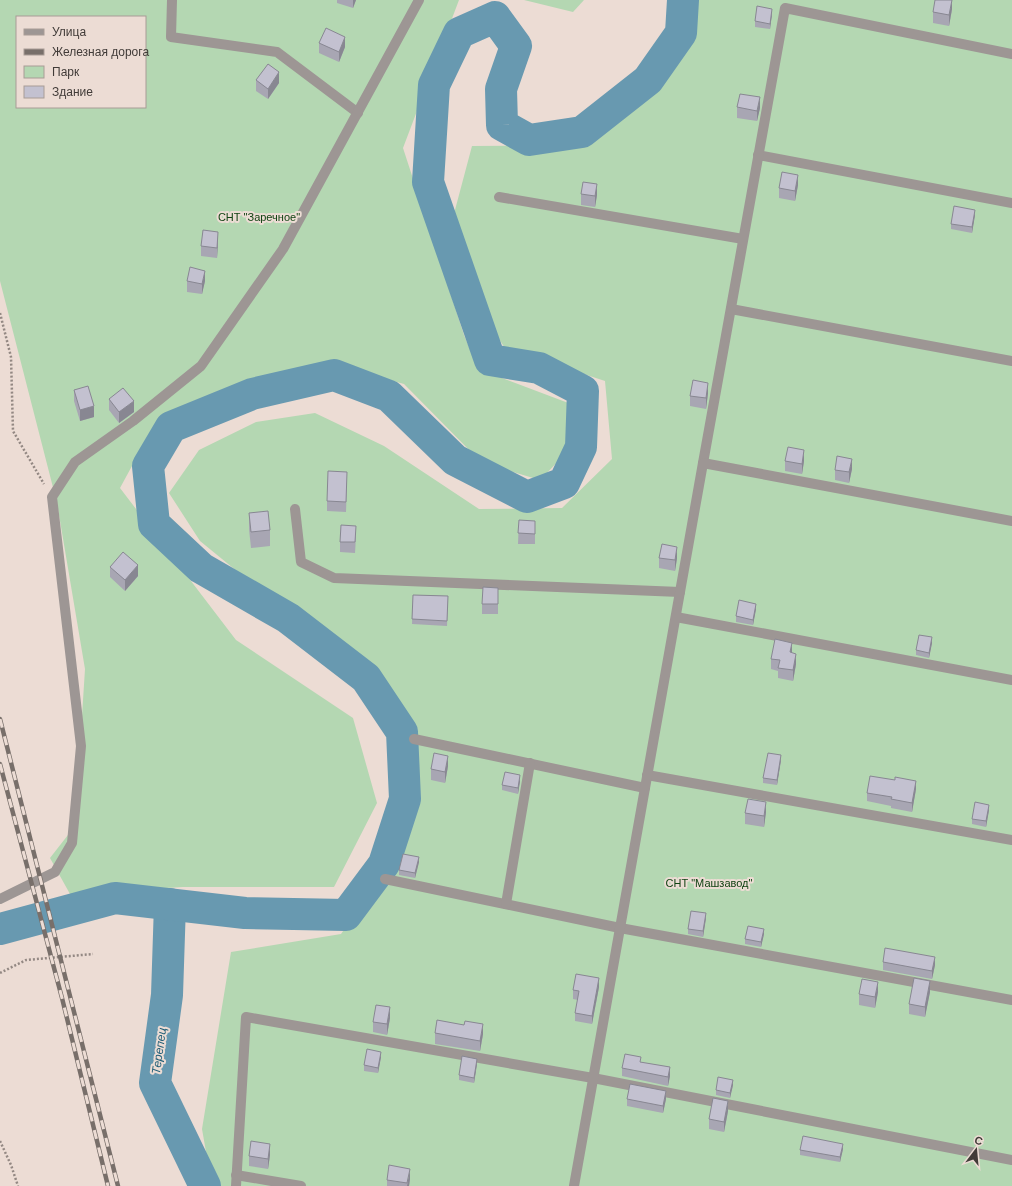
<svg xmlns="http://www.w3.org/2000/svg" width="1012" height="1186" viewBox="0 0 1012 1186" font-family="Arial,sans-serif">
<style>
.green{fill:#b4d7b2;fill-rule:evenodd}
.lines{fill:none;stroke-linecap:round;stroke-linejoin:round}
.river{stroke:#6899b0;stroke-width:32}
.path{stroke:#938883;stroke-width:2.5;stroke-dasharray:2 2;stroke-linecap:butt}
.minor{stroke:#9d9694;stroke-width:10}
.rail-casing{stroke:#786f6a;stroke-width:4.5}
.rail{stroke:#ecdcd4;stroke-width:3;stroke-dasharray:9;stroke-linecap:butt}
.wall{fill:#a8a6b3}
.shaded-wall{fill:#888792}
.building{fill:#c3c1d0;stroke:#888792}
.labels{text-anchor:middle;dominant-baseline:central;stroke-width:4;stroke-linejoin:round;paint-order:stroke}
.park-label{font-size:11px;fill:#104212;stroke:#ecdcd4}
.water-label{font-size:12px;font-style:italic;fill:#1f5d76;stroke:#ecdcd4}
</style>
<rect width="100%" height="100%" fill="#ecdcd4"/>
<!-- green -->
<g class="green">
<path d="M 0,0 L 459,0 L 403,148 L 464,335 L 478,369 L 571,404 L 571,448 L 540,480 L 482,463 L 404,384 L 335,365 L 243,382 L 151,431 L 120,488 L 236,640 L 353,718 L 377,803 L 334,887 L 183,887 L 70,894 L 50,858 L 75,826 L 85,669 L 57,503 L 0,281 ZM 17,17 L 145,17 L 145,107 L 17,107 Z"/>
<polygon points="524,0 584,0 573,12"/>
<polygon points="697,0 1012,0 1012,1186 212,1186 202,1129 231,952 341,934 385,872 417,804 414,750 371,670 282,608 200,541 169,493 199,450 256,422 315,413 384,446 479,509 562,508 612,459 605,381 505,348 482,314 451,225 472,146 582,145 663,73"/>
</g>
<g class="lines">
<!-- river -->
<g class="river">
<polyline points="170,904 167,995 155,1083 205,1186"/>
<polyline points="0,929 115,898 245,913 346,915 384,864 405,799 402,732 366,678 288,618 201,568 154,524 148,466 171,427 252,394 334,375 389,396 455,460 527,497 564,483 581,447 583,391 539,368 490,360 428,182 434,85 459,33 495,17 516,46 501,89 502,125 529,140 582,132 648,80 681,33 683,0"/>
</g>
<!-- path -->
<g class="path">
<polyline points="0,313 11,357 13,431 44,484"/>
<polyline points="0,973 26,960 93,954"/>
<polyline points="0,1141 11,1165 18,1186"/>
</g>
<!-- minor -->
<g class="minor">
<polyline points="172,0 171,37 277,52 358,113"/>
<polyline points="758,155 1012,203"/>
<polyline points="499,197 743,239"/>
<polyline points="731,309 1012,361"/>
<polyline points="703,463 785,8 1012,54"/>
<polyline points="295,509 301,562 334,578 680,592"/>
<polyline points="676,617 1012,680"/>
<polyline points="414,739 645,788"/>
<polyline points="647,775 1012,840"/>
<polyline points="385,879 620,928 1012,1000"/>
<polyline points="0,899 55,872 72,843 81,746 52,497 75,462 133,421 201,366 283,249 419,0"/>
<polyline points="506,904 530,763"/>
<polyline points="236,1175 301,1186"/>
<polyline points="236,1186 246,1017 593,1078 1012,1160"/>
<polyline points="574,1186 703,463 1012,521"/>
</g>
<defs>
<g id="rail">
<polyline points="0,719 118,1186"/>
<polyline points="0,764 62,998 108,1186"/>
</g>
</defs>
<!-- rail casing -->
<use href="#rail" class="rail-casing"/>
<!-- rail -->
<use href="#rail" class="rail"/>
</g>
<!-- wall -->
<g class="wall">
<polygon points="337,0 356,0 353,8 337,3"/>
<polygon points="952,9 949,26 933,23 933,12"/>
<polygon points="772,14 770,29 755,27 755,21"/>
<polygon points="319,43 345,47 339,62 319,53"/>
<polygon points="256,80 279,83 268,99 256,91"/>
<polygon points="737,107 760,108 757,121 737,118"/>
<polygon points="798,185 795,201 779,198 779,188"/>
<polygon points="581,194 597,195 595,207 581,205"/>
<polygon points="975,215 972,233 951,229 951,224"/>
<polygon points="218,242 217,258 201,256 201,246"/>
<polygon points="187,281 205,281 202,294 187,292"/>
<polygon points="74,390 94,417 80,421 74,401"/>
<polygon points="708,393 706,409 690,406 690,396"/>
<polygon points="109,399 134,412 119,423 109,410"/>
<polygon points="785,461 804,461 802,474 785,471"/>
<polygon points="852,469 849,483 835,480 835,470"/>
<polygon points="347,482 346,512 327,511 327,501"/>
<polygon points="249,513 270,530 270,546 251,548 249,529"/>
<polygon points="519,520 535,531 535,544 518,544"/>
<polygon points="356,536 355,553 340,552 340,542"/>
<polygon points="659,558 677,558 675,571 659,568"/>
<polygon points="110,567 138,576 125,591 110,577"/>
<polygon points="413,595 448,596 447,626 412,624"/>
<polygon points="498,598 498,614 482,614 482,604"/>
<polygon points="756,609 753,625 736,622 736,616"/>
<polygon points="932,643 929,658 916,655 916,650"/>
<polygon points="792,653 796,664 793,681 778,678 778,671 771,669 771,659"/>
<polygon points="781,760 777,785 763,783 763,778"/>
<polygon points="448,766 445,783 431,780 431,769"/>
<polygon points="520,781 518,794 502,790 502,785"/>
<polygon points="916,789 912,812 891,808 891,806 867,801 867,793"/>
<polygon points="989,810 986,827 972,824 972,819"/>
<polygon points="766,812 764,827 745,824 745,813"/>
<polygon points="419,862 415,878 399,875 399,870"/>
<polygon points="706,918 703,937 688,934 688,929"/>
<polygon points="764,934 761,947 745,944 745,939"/>
<polygon points="883,962 935,965 932,979 883,970"/>
<polygon points="599,987 592,1024 575,1021 575,1013 578,1000 573,999 573,990"/>
<polygon points="878,992 875,1008 859,1005 859,994"/>
<polygon points="930,992 925,1017 909,1014 909,1004"/>
<polygon points="390,1018 387,1035 373,1032 373,1022"/>
<polygon points="435,1033 483,1034 480,1051 435,1044"/>
<polygon points="381,1057 378,1073 364,1071 364,1065"/>
<polygon points="641,1062 670,1076 668,1086 622,1076 622,1068"/>
<polygon points="477,1064 474,1083 459,1080 459,1075"/>
<polygon points="733,1085 730,1098 716,1095 716,1090"/>
<polygon points="627,1099 666,1099 663,1113 627,1106"/>
<polygon points="728,1111 724,1132 709,1129 709,1119"/>
<polygon points="843,1149 840,1162 800,1155 800,1150"/>
<polygon points="270,1155 268,1169 249,1166 249,1156"/>
<polygon points="410,1179 409,1186 387,1186 387,1180"/>
</g>
<!-- shaded-wall -->
<g class="shaded-wall">
<polygon points="353,0 356,0 353,8"/>
<polygon points="952,0 952,9 949,26 949,15"/>
<polygon points="772,9 772,14 770,29 770,24"/>
<polygon points="345,37 345,47 339,62 339,52"/>
<polygon points="279,72 279,83 268,99 268,89"/>
<polygon points="760,97 760,108 757,121 757,111"/>
<polygon points="798,175 798,185 795,201 795,191"/>
<polygon points="597,184 597,195 595,207 595,196"/>
<polygon points="975,210 975,215 972,233 972,227"/>
<polygon points="218,232 218,242 217,258 217,248"/>
<polygon points="205,271 205,281 202,294 202,284"/>
<polygon points="708,383 708,393 706,409 706,398"/>
<polygon points="134,401 134,412 119,423 119,412"/>
<polygon points="94,406 94,417 80,421 80,410"/>
<polygon points="804,450 804,461 802,474 802,464"/>
<polygon points="852,459 852,469 849,483 849,472"/>
<polygon points="677,547 677,558 675,571 675,560"/>
<polygon points="138,565 138,576 125,591 125,580"/>
<polygon points="756,604 756,609 753,625 753,620"/>
<polygon points="932,637 932,643 929,658 929,653"/>
<polygon points="792,643 792,653 790,652"/>
<polygon points="796,654 796,664 793,681 793,670"/>
<polygon points="781,755 781,760 777,785 777,780"/>
<polygon points="448,756 448,766 445,783 445,772"/>
<polygon points="520,775 520,781 518,794 518,788"/>
<polygon points="916,781 916,789 912,812 912,803"/>
<polygon points="766,802 766,812 764,827 764,816"/>
<polygon points="989,805 989,810 986,827 986,821"/>
<polygon points="419,857 419,862 415,878 415,873"/>
<polygon points="706,913 706,918 703,937 703,931"/>
<polygon points="764,929 764,934 761,947 761,942"/>
<polygon points="935,957 935,965 932,979 932,971"/>
<polygon points="599,978 599,987 592,1024 592,1016"/>
<polygon points="930,981 930,992 925,1017 925,1007"/>
<polygon points="878,982 878,992 875,1008 875,997"/>
<polygon points="390,1007 390,1018 387,1035 387,1024"/>
<polygon points="483,1024 483,1034 480,1051 480,1041"/>
<polygon points="381,1052 381,1057 378,1073 378,1068"/>
<polygon points="477,1059 477,1064 474,1083 474,1078"/>
<polygon points="670,1067 670,1076 668,1086 668,1077"/>
<polygon points="733,1080 733,1085 730,1098 730,1093"/>
<polygon points="666,1091 666,1099 663,1113 663,1106"/>
<polygon points="728,1101 728,1111 724,1132 724,1122"/>
<polygon points="270,1144 270,1155 268,1169 268,1159"/>
<polygon points="843,1144 843,1149 840,1162 840,1157"/>
<polygon points="410,1169 410,1179 409,1186 407,1186"/>
</g>
<!-- building -->
<g class="building">
<polygon points="935,0 952,0 949,15 933,12"/>
<polygon points="757,6 772,9 770,24 755,21"/>
<polygon points="326,28 345,37 339,52 319,43"/>
<polygon points="268,64 279,72 268,89 256,80"/>
<polygon points="740,94 760,97 757,111 737,107"/>
<polygon points="782,172 798,175 795,191 779,188"/>
<polygon points="583,182 597,184 595,196 581,194"/>
<polygon points="954,206 975,210 972,227 951,224"/>
<polygon points="203,230 218,232 217,248 201,246"/>
<polygon points="190,267 205,271 202,284 187,281"/>
<polygon points="693,380 708,383 706,398 690,396"/>
<polygon points="88,386 94,406 80,410 74,390"/>
<polygon points="123,388 134,401 119,412 109,399"/>
<polygon points="788,447 804,450 802,464 785,461"/>
<polygon points="837,456 852,459 849,472 835,470"/>
<polygon points="328,471 347,472 346,502 327,501"/>
<polygon points="268,511 270,530 251,532 249,513"/>
<polygon points="519,520 535,521 535,534 518,533"/>
<polygon points="341,525 356,526 355,542 340,542"/>
<polygon points="662,544 677,547 675,560 659,558"/>
<polygon points="123,552 138,565 125,580 110,567"/>
<polygon points="483,587 498,588 498,604 482,604"/>
<polygon points="413,595 448,596 447,621 412,619"/>
<polygon points="739,600 756,604 753,620 736,616"/>
<polygon points="919,635 932,637 929,653 916,650"/>
<polygon points="775,639 792,643 790,652 796,654 793,670 778,668 780,660 771,659"/>
<polygon points="434,753 448,756 445,772 431,769"/>
<polygon points="768,753 781,755 777,780 763,778"/>
<polygon points="505,772 520,775 518,788 502,785"/>
<polygon points="870,776 895,780 895,777 916,781 912,803 891,799 892,797 867,793"/>
<polygon points="748,799 766,802 764,816 745,813"/>
<polygon points="975,802 989,805 986,821 972,819"/>
<polygon points="403,854 419,857 415,873 399,870"/>
<polygon points="691,911 706,913 703,931 688,929"/>
<polygon points="748,926 764,929 761,942 745,939"/>
<polygon points="885,948 935,957 932,971 883,962"/>
<polygon points="576,974 599,978 592,1016 575,1013 579,991 573,990"/>
<polygon points="914,978 930,981 925,1007 909,1004"/>
<polygon points="862,979 878,982 875,997 859,994"/>
<polygon points="376,1005 390,1007 387,1024 373,1022"/>
<polygon points="437,1020 464,1025 465,1021 483,1024 480,1041 435,1033"/>
<polygon points="367,1049 381,1052 378,1068 364,1065"/>
<polygon points="625,1054 641,1057 640,1062 670,1067 668,1077 622,1068"/>
<polygon points="462,1056 477,1059 474,1078 459,1075"/>
<polygon points="718,1077 733,1080 730,1093 716,1090"/>
<polygon points="630,1084 666,1091 663,1106 627,1099"/>
<polygon points="713,1098 728,1101 724,1122 709,1119"/>
<polygon points="803,1136 843,1144 840,1157 800,1150"/>
<polygon points="251,1141 270,1144 268,1159 249,1156"/>
<polygon points="389,1165 410,1169 407,1183 387,1180"/>
</g>
<g class="labels">
<!-- park labels -->
<g class="park-label">
<text x="259" y="217">СНТ "Заречное"</text>
<text x="709" y="883">СНТ "Машзавод"</text>
</g>
<!-- water labels -->
<g class="water-label">
<text transform="translate(159 1051) rotate(-82)">Терепец</text>
</g>
</g>
<!-- legend -->
<rect x="16" y="16" width="130" height="92" fill="#ecdcd4" stroke="#a89c96"/>
<rect x="24" y="29" width="20" height="6" fill="#9d9694" stroke="#a89c96"/>
<text x="52" y="36" font-size="12" fill="#413b38">Улица</text>
<rect x="24" y="49" width="20" height="6" fill="#786f6a" stroke="#a89c96"/>
<text x="52" y="56" font-size="12" fill="#413b38">Железная дорога</text>
<rect x="24" y="66" width="20" height="12" fill="#b4d7b2" stroke="#a89c96"/>
<text x="52" y="76" font-size="12" fill="#413b38">Парк</text>
<rect x="24" y="86" width="20" height="12" fill="#c3c1d0" stroke="#a89c96"/>
<text x="52" y="96" font-size="12" fill="#413b38">Здание</text>
<!-- north arrow -->
<g transform="translate(976 1150) rotate(16)" stroke="#ecdcd4" stroke-width="3" paint-order="stroke">
<path d="M0-3L7 15L0 10L-7 15Z" fill="#413b38"/>
<text y="-6" font-size="11" font-weight="bold" text-anchor="middle" fill="#413b38">С</text>
</g>
</svg>
